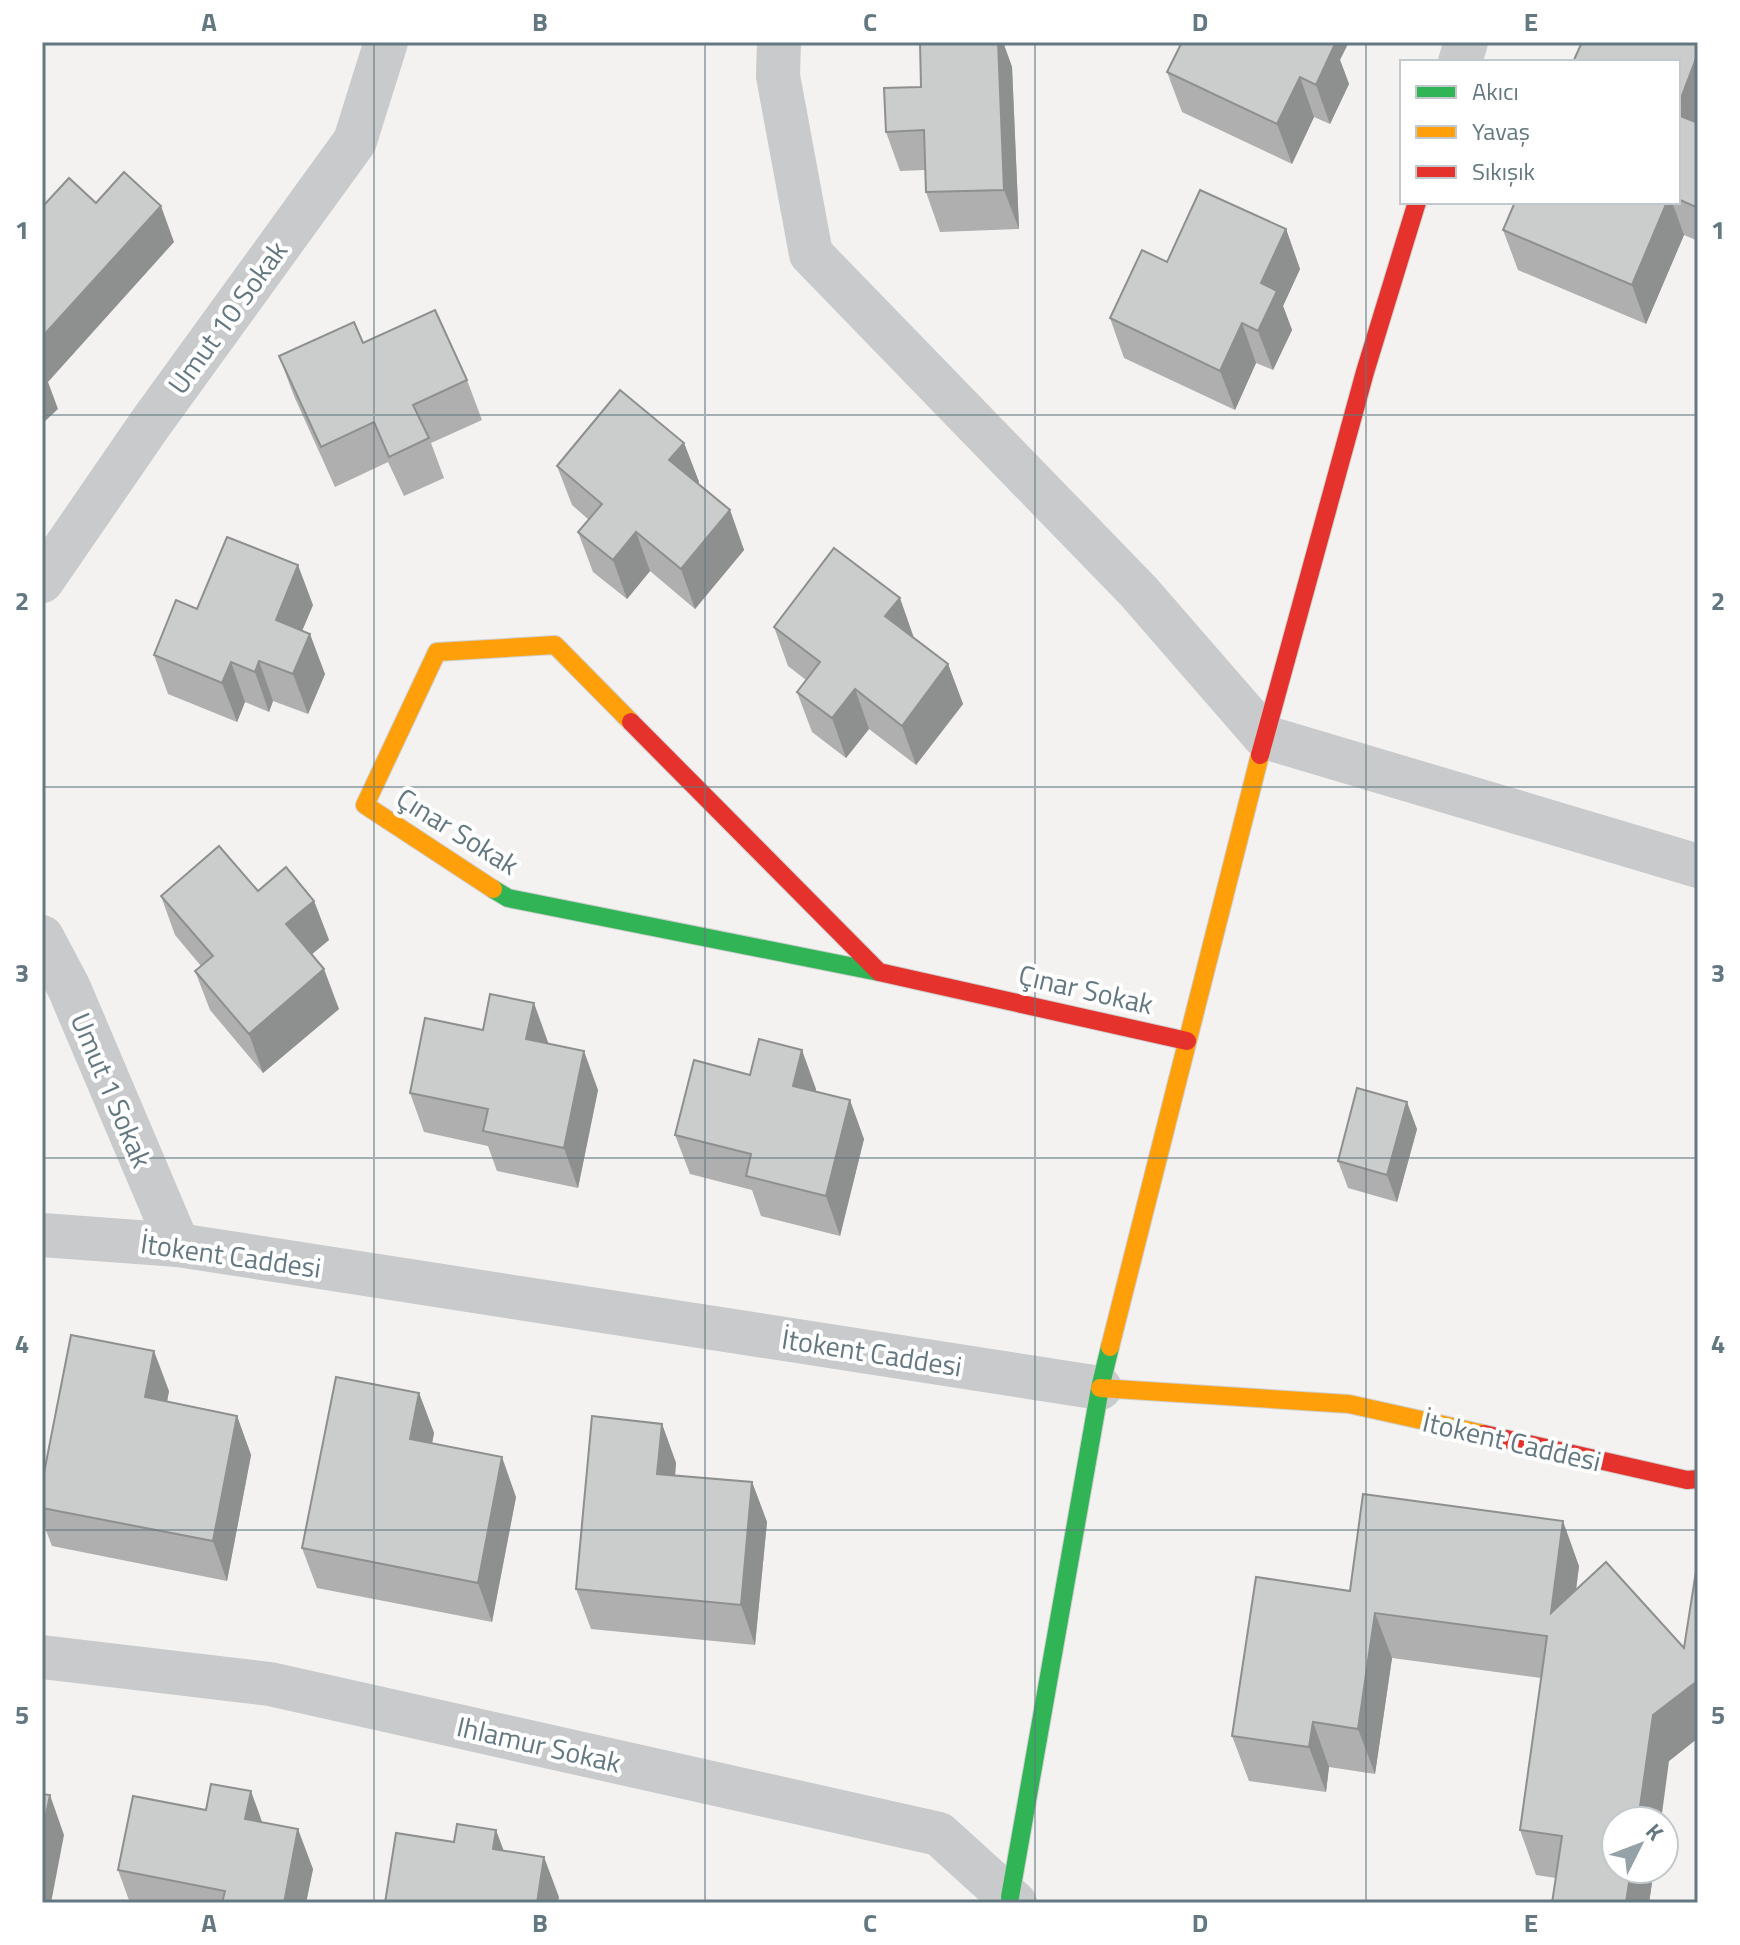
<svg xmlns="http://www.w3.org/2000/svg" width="1740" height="1945" viewBox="0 0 1740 1945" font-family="'Titillium Web',sans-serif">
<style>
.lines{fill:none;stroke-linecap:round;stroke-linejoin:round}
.fast-casing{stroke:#cecfcf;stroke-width:20}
.slow-casing{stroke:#cecfcf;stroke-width:20}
.jam-casing{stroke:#cecfcf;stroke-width:20}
.street{stroke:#c8cacb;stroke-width:44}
.fast{stroke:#30b455;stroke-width:18}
.slow{stroke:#ff9f0a;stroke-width:18}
.jam{stroke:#e5322d;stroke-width:18}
.wall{fill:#afafaf}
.shaded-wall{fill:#8e8f8f}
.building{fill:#cbcccc;stroke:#8e8f8f;stroke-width:2}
.grid{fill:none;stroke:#637880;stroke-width:2;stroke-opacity:0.55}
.labels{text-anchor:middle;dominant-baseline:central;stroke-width:8;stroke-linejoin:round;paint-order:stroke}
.street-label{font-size:28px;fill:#637880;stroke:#fff}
.neatline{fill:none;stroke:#637880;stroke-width:3}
.grid-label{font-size:26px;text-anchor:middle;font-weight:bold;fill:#637880}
</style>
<rect width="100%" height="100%" fill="#f3f2f1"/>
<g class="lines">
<defs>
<g id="fast">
<polyline points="493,889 508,898 879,972"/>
<polyline points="1010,1897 1100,1388 1110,1347"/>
</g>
<g id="slow">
<polyline points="493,889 365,805 437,652 555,645 631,722"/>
<polyline points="1110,1347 1260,755"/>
<polyline points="1100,1388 1349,1404 1484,1434"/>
</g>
<g id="jam">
<polyline points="631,722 879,972 1187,1041"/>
<polyline points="1260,755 1365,372 1417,202"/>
<polyline points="1484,1434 1687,1480 1698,1479"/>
</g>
</defs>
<!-- fast casing -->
<use href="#fast" class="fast-casing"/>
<!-- slow casing -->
<use href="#slow" class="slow-casing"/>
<!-- jam casing -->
<use href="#jam" class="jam-casing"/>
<!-- street -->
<g class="street">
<polyline points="779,42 778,76 811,254 1139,592 1265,737 1698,866"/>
<polyline points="1460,62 1466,42"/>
<polyline points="42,581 150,424 355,141 386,42"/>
<polyline points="42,937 69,988 178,1245"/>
<polyline points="42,1235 178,1245 1100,1388"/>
<polyline points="42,1657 270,1684 939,1834 1015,1903"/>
</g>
<!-- fast -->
<use href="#fast" class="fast"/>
<!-- slow -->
<use href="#slow" class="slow"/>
<!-- jam -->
<use href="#jam" class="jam"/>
</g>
<!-- wall -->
<g class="wall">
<polygon points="920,42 1003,42 1012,67 1019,229 940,232 926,192 925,170 900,171 886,132 921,87"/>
<polygon points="1698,42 1698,241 1684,235 1646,324 1518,270 1503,230 1515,202 1678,202 1678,62"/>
<polygon points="1340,60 1349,84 1330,124 1314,117 1292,164 1182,112 1167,72"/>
<polygon points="1286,229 1300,269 1283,306 1292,330 1273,370 1256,363 1235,410 1124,358 1110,318 1167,262"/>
<polygon points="363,343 467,380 482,420 431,443 444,478 404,496 388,462 335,487 294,396 279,356"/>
<polygon points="684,443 699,482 698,483 730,510 744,550 695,609 650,571 627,599 593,572 578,532 589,520 572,505 557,466"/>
<polygon points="313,605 302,631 325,674 308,714 273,701 269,712 245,702 237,722 168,694 154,655 197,609"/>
<polygon points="774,627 914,638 948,664 963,704 916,765 869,729 846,758 812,732 797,692 806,680 788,666"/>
<polygon points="258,891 314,901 329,940 312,954 339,1009 263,1073 210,1010 195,971 201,966 175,935 161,896"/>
<polygon points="548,1042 598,1090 578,1188 497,1171 488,1146 424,1132 410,1093"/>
<polygon points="750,1075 816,1089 816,1091 864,1139 840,1236 761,1216 752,1190 690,1174 675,1135"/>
<polygon points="1417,1129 1397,1202 1348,1188 1338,1161"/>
<polygon points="169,1391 167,1402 237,1416 251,1455 227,1581 52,1546 42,1520 42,1483"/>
<polygon points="419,1393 434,1433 432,1443 516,1497 492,1622 317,1588 302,1548"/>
<polygon points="662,1424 676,1463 675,1475 752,1482 767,1522 755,1645 591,1629 576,1589"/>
<polygon points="1579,1566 1576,1590 1684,1648 1698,1571 1698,1738 1669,1761 1616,1869 1654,1869 1649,1903 1556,1878 1536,1875 1520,1830 1541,1678 1392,1658 1375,1774 1329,1767 1326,1792 1249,1781 1232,1736 1350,1591"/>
<polygon points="262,1822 313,1869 306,1903 130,1903 118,1870"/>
</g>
<!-- shaded-wall -->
<g class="shaded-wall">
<polygon points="998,42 1003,42 1012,67 1019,229 1004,190"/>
<polygon points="1320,42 1349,42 1340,60 1349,84 1330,124 1316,85"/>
<polygon points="1698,53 1698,131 1678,121 1678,106"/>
<polygon points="1300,77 1314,117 1292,164 1277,124"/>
<polygon points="1667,202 1672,202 1684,235 1646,324 1632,285"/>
<polygon points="161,206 174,242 48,382 58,409 42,424 42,337"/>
<polygon points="1286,229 1300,269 1283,306 1292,330 1273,370 1258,331 1261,283"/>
<polygon points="1242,323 1256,363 1235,410 1220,371"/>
<polygon points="684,443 699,482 684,499 669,460"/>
<polygon points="730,510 744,550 695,609 681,569"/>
<polygon points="636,532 650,571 627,599 613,560"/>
<polygon points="298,565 313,605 290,659 276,620"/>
<polygon points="900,598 914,638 885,616"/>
<polygon points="310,634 325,674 308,714 293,674"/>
<polygon points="259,661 273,701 269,712 255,672"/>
<polygon points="231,662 245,702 237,722 222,683"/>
<polygon points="948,664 963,704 916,765 902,726"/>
<polygon points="855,689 869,729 846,758 832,718"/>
<polygon points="314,901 329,940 300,964 286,924"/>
<polygon points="324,969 339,1009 263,1073 249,1034"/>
<polygon points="534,1003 548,1042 541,1078 526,1039"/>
<polygon points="802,1050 816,1089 807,1125 793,1086"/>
<polygon points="584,1051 598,1090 578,1188 564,1148"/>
<polygon points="850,1100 864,1139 840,1236 826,1196"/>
<polygon points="1407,1102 1417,1129 1397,1202 1387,1175"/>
<polygon points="154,1351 169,1391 160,1437 145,1397"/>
<polygon points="419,1393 434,1433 425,1479 410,1439"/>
<polygon points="237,1416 251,1455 227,1581 213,1541"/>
<polygon points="662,1424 676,1463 672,1513 657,1474"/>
<polygon points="502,1457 516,1497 492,1622 478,1583"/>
<polygon points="752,1482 767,1522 755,1645 741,1605"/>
<polygon points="1563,1521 1579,1566 1567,1659 1551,1613"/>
<polygon points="1375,1613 1392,1658 1375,1774 1358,1729"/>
<polygon points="1696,1682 1698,1686 1698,1738 1669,1761 1661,1821 1638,1821 1653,1715"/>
<polygon points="1313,1722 1329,1767 1326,1792 1309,1747"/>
<polygon points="251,1791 265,1830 245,1819"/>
<polygon points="50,1795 64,1835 51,1903 42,1903 42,1834"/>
<polygon points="298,1829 313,1869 306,1903 284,1903"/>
<polygon points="496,1830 511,1870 493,1849"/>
<polygon points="544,1857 559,1897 558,1903 537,1903"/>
<polygon points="1631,1869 1654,1869 1649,1903 1626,1903"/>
</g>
<!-- building -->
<g class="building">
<polygon points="920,42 998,42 1004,190 926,192 924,130 886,132 884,88 921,87"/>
<polygon points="1182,42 1330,42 1335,44 1316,85 1300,77 1277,124 1167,72"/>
<polygon points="1582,42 1698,42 1698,53 1678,106 1678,62 1573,62"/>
<polygon points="1678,115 1698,123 1698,208 1678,199"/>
<polygon points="124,172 161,206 42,337 42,201 45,204 69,178 96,203"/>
<polygon points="1200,190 1286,229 1261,283 1277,291 1258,331 1242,323 1220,371 1110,318 1142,250 1167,262"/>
<polygon points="1515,202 1667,202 1632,285 1503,230"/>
<polygon points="435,310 467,380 413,405 429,438 389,457 374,422 321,447 279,356 354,322 363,343"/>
<polygon points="620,390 684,443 669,460 730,510 681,569 636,532 613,560 578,532 602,504 557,466"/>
<polygon points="227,537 298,565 276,620 310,634 293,674 259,661 255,672 231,662 222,683 154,655 176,600 197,609"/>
<polygon points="834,548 900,598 885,616 948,664 902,726 855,689 832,718 797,692 820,662 774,627"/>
<polygon points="219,846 258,891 286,867 314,901 286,924 324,969 249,1034 195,971 213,956 161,896"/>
<polygon points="490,994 534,1003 526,1039 584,1051 564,1148 483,1131 488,1109 410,1093 425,1018 483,1030"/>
<polygon points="759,1039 802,1050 793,1086 850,1100 826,1196 746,1176 751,1154 675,1135 694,1060 750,1075"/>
<polygon points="1357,1088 1407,1102 1387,1175 1338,1161"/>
<polygon points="71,1335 154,1351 145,1397 237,1416 213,1541 42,1508 42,1483"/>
<polygon points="336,1377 419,1393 410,1439 502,1457 478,1583 302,1548"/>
<polygon points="592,1416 662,1424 657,1474 752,1482 741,1605 576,1589"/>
<polygon points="1363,1494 1563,1521 1551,1613 1606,1562 1684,1648 1696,1571 1698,1571 1698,1682 1696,1682 1653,1715 1638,1821 1616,1821 1616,1869 1631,1869 1626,1903 1552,1903 1562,1836 1520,1830 1547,1636 1375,1613 1358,1729 1313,1722 1309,1747 1232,1736 1256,1577 1350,1591"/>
<polygon points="211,1784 251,1791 245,1819 298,1829 284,1903 222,1903 225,1891 118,1870 133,1796 206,1810"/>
<polygon points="42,1794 50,1795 42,1834"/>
<polygon points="457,1824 496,1830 493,1849 544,1857 537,1903 385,1903 396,1833 454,1842"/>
</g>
<!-- grid -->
<path class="grid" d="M 374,42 L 374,1903M 705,42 L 705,1903M 1035,42 L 1035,1903M 1366,42 L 1366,1903M 42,415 L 1698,415M 42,787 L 1698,787M 42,1158 L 1698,1158M 42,1530 L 1698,1530"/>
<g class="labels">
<!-- street labels -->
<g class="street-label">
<text transform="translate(227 317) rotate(-54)">Umut 10 Sokak</text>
<text transform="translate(458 831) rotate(32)">Çınar Sokak</text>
<text transform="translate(1086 989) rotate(13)">Çınar Sokak</text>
<text transform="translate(112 1090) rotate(67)">Umut 1 Sokak</text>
<text transform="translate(231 1255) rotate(8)">İtokent Caddesi</text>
<text transform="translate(872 1352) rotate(9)">İtokent Caddesi</text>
<text transform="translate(1512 1441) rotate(13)">İtokent Caddesi</text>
<text transform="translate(539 1744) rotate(13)">Ihlamur Sokak</text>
</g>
</g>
<!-- border -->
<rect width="1740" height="1945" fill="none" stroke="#ffffff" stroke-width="88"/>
<!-- legend -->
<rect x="1400" y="60" width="280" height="144" fill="#ffffff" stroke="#c1c9cc" stroke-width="2"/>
<rect x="1416" y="86" width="40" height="12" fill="#30b455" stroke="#c1c9cc" stroke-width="2"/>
<text x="1472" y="100" font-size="24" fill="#637880">Akıcı</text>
<rect x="1416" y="126" width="40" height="12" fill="#ff9f0a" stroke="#c1c9cc" stroke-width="2"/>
<text x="1472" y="140" font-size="24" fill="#637880">Yavaş</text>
<rect x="1416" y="166" width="40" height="12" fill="#e5322d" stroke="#c1c9cc" stroke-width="2"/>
<text x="1472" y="180" font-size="24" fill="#637880">Sıkışık</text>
<!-- north arrow -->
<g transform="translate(1640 1845) rotate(48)"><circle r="38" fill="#ffffff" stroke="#c1c9cc" stroke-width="2"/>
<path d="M0-6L14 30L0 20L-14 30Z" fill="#95a3a8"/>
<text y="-12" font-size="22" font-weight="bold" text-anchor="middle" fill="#637880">K</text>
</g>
<rect x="44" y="44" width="1652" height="1857" class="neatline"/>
<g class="grid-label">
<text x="209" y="31">A</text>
<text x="540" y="31">B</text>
<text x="870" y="31">C</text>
<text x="1200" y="31">D</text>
<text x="1531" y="31">E</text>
<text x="22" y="239">1</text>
<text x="1718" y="239">1</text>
<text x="22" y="610">2</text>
<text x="1718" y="610">2</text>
<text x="22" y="982">3</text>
<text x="1718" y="982">3</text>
<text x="22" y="1353">4</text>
<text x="1718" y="1353">4</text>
<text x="22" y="1724">5</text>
<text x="1718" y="1724">5</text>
<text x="209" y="1932">A</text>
<text x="540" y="1932">B</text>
<text x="870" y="1932">C</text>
<text x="1200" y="1932">D</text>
<text x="1531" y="1932">E</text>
</g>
</svg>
